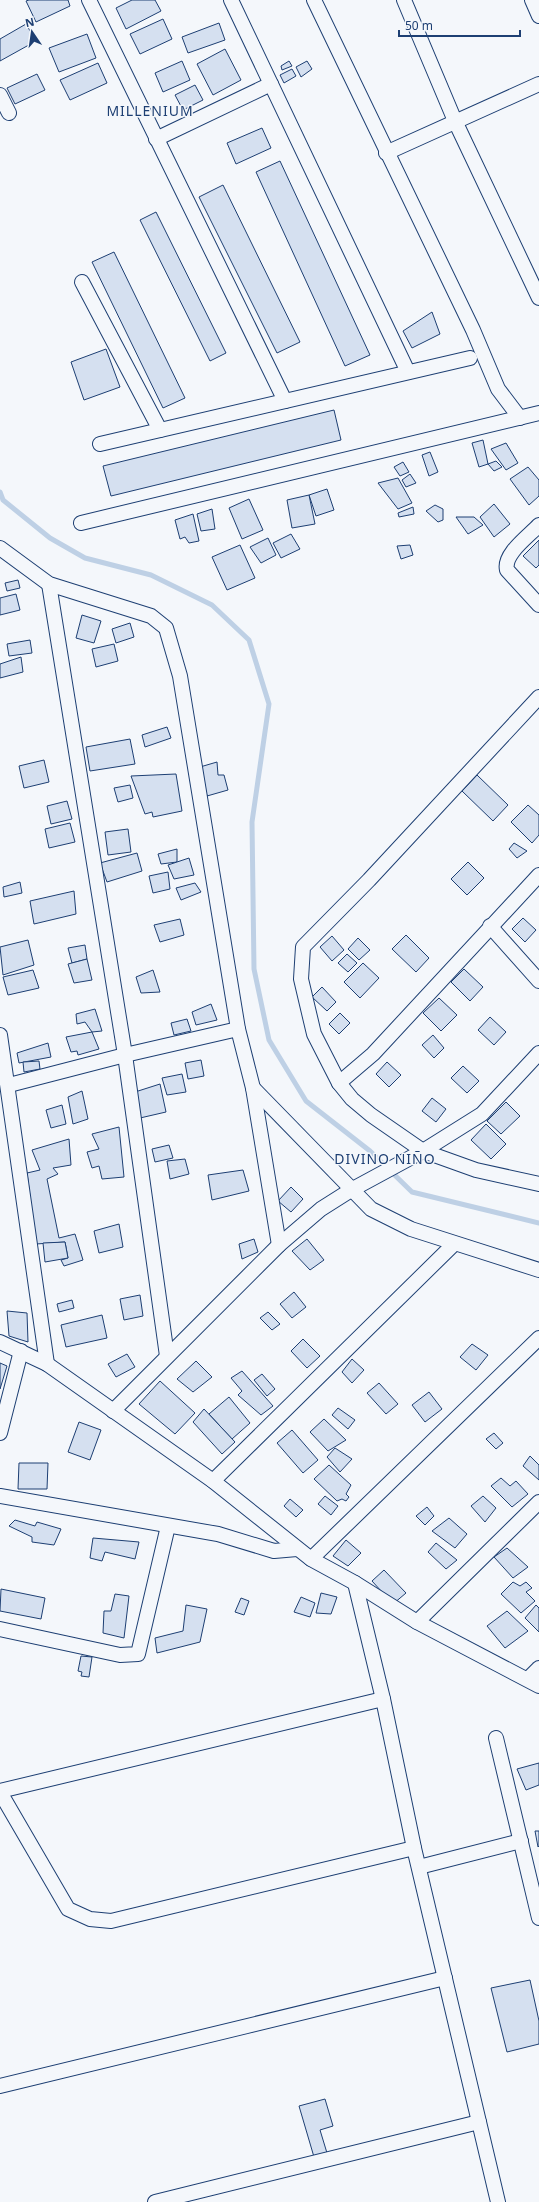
<svg xmlns="http://www.w3.org/2000/svg" width="539" height="2202" viewBox="0 0 539 2202" font-family="'Noto Sans',sans-serif">
<style>
.lines{fill:none;stroke-linecap:round;stroke-linejoin:round}
.stream{stroke:#bed0e5;stroke-width:5}
.building{fill:#d5e0f0;stroke:#1d3f73}
.minor-casing{stroke:#1d3f73;stroke-width:16}
.minor{stroke:#f4f7fb;stroke-width:14}
.labels{text-anchor:middle;dominant-baseline:central;stroke-width:3;stroke-linejoin:round;paint-order:stroke}
.neighbourhood-label{font-size:14px;letter-spacing:1px;fill:#1d3f73;stroke:#f4f7fb}
</style>
<rect width="100%" height="100%" fill="#f4f7fb"/>
<g class="lines">
<!-- stream -->
<polyline class="stream" points="0,492 3,500 50,538 85,558 151,575 212,605 249,640 269,704 252,822 254,969 269,1040 306,1101 370,1151 412,1192 539,1223"/>
</g>
<!-- building -->
<g class="building">
<polygon points="29,0 68,0 70,6 36,22 26,1"/>
<polygon points="132,0 155,0 161,11 126,29 116,8"/>
<polygon points="163,19 172,39 140,54 130,34"/>
<polygon points="219,23 225,40 188,53 182,37"/>
<polygon points="26,24 36,41 0,61 0,39"/>
<polygon points="87,34 96,58 59,72 49,48"/>
<polygon points="225,49 241,80 213,95 197,64"/>
<polygon points="182,61 190,80 163,92 155,73"/>
<polygon points="289,61 292,66 282,70 281,66"/>
<polygon points="307,61 312,69 301,77 296,67"/>
<polygon points="98,63 107,83 70,100 60,80"/>
<polygon points="292,69 296,76 284,83 280,75"/>
<polygon points="37,74 45,90 15,104 7,88"/>
<polygon points="195,85 203,100 183,110 175,95"/>
<polygon points="262,128 271,148 236,164 227,143"/>
<polygon points="280,161 370,355 345,366 256,172"/>
<polygon points="223,185 300,342 277,353 199,197"/>
<polygon points="156,212 226,353 210,361 140,220"/>
<polygon points="114,252 185,398 163,408 92,262"/>
<polygon points="432,312 440,334 412,348 403,331"/>
<polygon points="106,349 120,387 84,400 71,362"/>
<polygon points="334,410 341,440 111,496 103,466"/>
<polygon points="483,440 488,464 479,467 472,443"/>
<polygon points="506,443 518,463 506,470 491,449"/>
<polygon points="430,452 438,472 429,476 422,455"/>
<polygon points="496,461 502,467 494,471 488,464"/>
<polygon points="403,462 409,472 400,476 394,467"/>
<polygon points="528,467 539,480 539,496 529,505 510,479"/>
<polygon points="410,474 416,483 406,487 402,480"/>
<polygon points="398,478 412,503 398,509 378,483"/>
<polygon points="327,489 334,510 316,516 309,495"/>
<polygon points="309,495 315,524 292,528 287,500"/>
<polygon points="249,499 263,530 242,539 229,508"/>
<polygon points="494,504 510,524 494,537 480,517"/>
<polygon points="435,505 443,509 443,520 438,522 426,511"/>
<polygon points="413,507 414,514 399,517 398,513"/>
<polygon points="212,509 215,529 201,531 197,514"/>
<polygon points="193,514 199,541 189,543 185,537 180,539 175,520"/>
<polygon points="456,517 474,517 483,525 468,534"/>
<polygon points="291,534 300,549 281,558 273,543"/>
<polygon points="268,538 276,555 261,563 250,547"/>
<polygon points="539,540 539,565 536,568 523,556"/>
<polygon points="240,545 255,578 227,590 212,557"/>
<polygon points="410,545 413,555 401,559 397,546"/>
<polygon points="18,580 20,588 7,591 5,583"/>
<polygon points="16,594 20,610 0,615 0,598"/>
<polygon points="82,615 101,621 94,643 76,638"/>
<polygon points="130,623 134,637 116,643 112,629"/>
<polygon points="30,640 32,653 9,656 7,644"/>
<polygon points="114,644 118,661 96,667 92,649"/>
<polygon points="21,657 23,672 0,678 0,664"/>
<polygon points="167,727 171,738 145,747 142,735"/>
<polygon points="130,739 135,764 90,771 86,747"/>
<polygon points="44,760 49,782 24,788 19,766"/>
<polygon points="217,762 218,775 224,775 228,790 207,796 200,767"/>
<polygon points="176,774 182,811 153,817 152,812 145,814 131,776"/>
<polygon points="477,775 508,805 493,821 462,791"/>
<polygon points="130,785 133,798 118,802 114,788"/>
<polygon points="67,801 72,819 51,824 47,806"/>
<polygon points="528,805 539,815 539,835 532,843 511,822"/>
<polygon points="70,823 75,842 49,848 45,829"/>
<polygon points="128,829 131,852 108,855 105,832"/>
<polygon points="514,843 527,851 517,858 509,849"/>
<polygon points="177,849 177,862 161,864 158,854"/>
<polygon points="137,853 142,871 107,882 100,863"/>
<polygon points="189,858 194,875 174,879 168,865"/>
<polygon points="468,862 484,878 467,895 451,879"/>
<polygon points="168,872 170,889 153,893 149,876"/>
<polygon points="20,882 22,893 4,897 3,887"/>
<polygon points="195,883 201,892 181,900 176,888"/>
<polygon points="74,891 76,914 34,924 30,901"/>
<polygon points="523,918 536,930 525,942 512,929"/>
<polygon points="180,919 184,935 160,942 154,925"/>
<polygon points="406,935 429,958 416,972 392,949"/>
<polygon points="332,936 344,950 332,961 320,947"/>
<polygon points="358,938 370,950 359,960 348,949"/>
<polygon points="28,940 34,965 3,975 0,947"/>
<polygon points="85,945 87,959 72,963 68,948"/>
<polygon points="347,954 357,963 348,972 338,963"/>
<polygon points="87,959 92,980 74,983 68,964"/>
<polygon points="363,963 379,978 360,998 344,982"/>
<polygon points="464,969 483,987 470,1001 451,982"/>
<polygon points="33,970 39,988 8,995 3,977"/>
<polygon points="153,970 160,992 141,993 136,977"/>
<polygon points="322,987 336,1002 327,1011 312,997"/>
<polygon points="439,998 457,1015 441,1031 423,1013"/>
<polygon points="211,1004 217,1020 196,1025 192,1012"/>
<polygon points="95,1009 102,1031 92,1032 85,1022 77,1024 76,1014"/>
<polygon points="340,1013 350,1023 339,1034 329,1024"/>
<polygon points="490,1017 506,1032 494,1045 478,1030"/>
<polygon points="187,1019 191,1031 174,1035 171,1023"/>
<polygon points="92,1032 99,1049 78,1055 77,1051 71,1052 66,1037"/>
<polygon points="433,1035 444,1048 434,1058 422,1045"/>
<polygon points="48,1043 51,1057 19,1063 17,1053"/>
<polygon points="201,1060 204,1076 188,1079 185,1063"/>
<polygon points="39,1061 40,1069 24,1072 23,1062"/>
<polygon points="387,1062 401,1075 389,1087 376,1074"/>
<polygon points="463,1066 479,1081 467,1093 451,1078"/>
<polygon points="182,1074 186,1092 167,1095 162,1078"/>
<polygon points="160,1084 166,1112 140,1118 135,1092"/>
<polygon points="82,1091 88,1119 73,1124 68,1097"/>
<polygon points="432,1098 446,1109 436,1122 422,1111"/>
<polygon points="506,1102 520,1116 501,1134 487,1121"/>
<polygon points="62,1105 66,1124 51,1128 46,1110"/>
<polygon points="486,1124 506,1144 491,1159 471,1140"/>
<polygon points="119,1127 124,1177 102,1179 99,1166 92,1168 87,1152 99,1149 92,1134"/>
<polygon points="69,1139 71,1165 53,1168 58,1174 47,1179 59,1238 75,1234 83,1260 64,1266 61,1260 68,1258 65,1242 36,1244 27,1173 40,1170 32,1150"/>
<polygon points="169,1145 173,1158 155,1162 152,1149"/>
<polygon points="185,1159 189,1174 170,1179 167,1161"/>
<polygon points="243,1170 249,1191 212,1200 208,1175"/>
<polygon points="291,1187 303,1199 291,1212 278,1201"/>
<polygon points="119,1224 123,1247 99,1253 94,1231"/>
<polygon points="254,1239 258,1252 242,1259 239,1244"/>
<polygon points="307,1239 324,1260 310,1270 292,1251"/>
<polygon points="65,1242 68,1258 45,1262 43,1243"/>
<polygon points="294,1292 306,1307 292,1318 280,1304"/>
<polygon points="140,1295 143,1316 124,1320 120,1299"/>
<polygon points="72,1300 74,1308 59,1312 57,1304"/>
<polygon points="7,1311 27,1313 28,1342 9,1336"/>
<polygon points="268,1312 280,1324 272,1330 260,1318"/>
<polygon points="102,1315 107,1338 66,1347 61,1325"/>
<polygon points="303,1339 320,1356 307,1368 291,1351"/>
<polygon points="472,1344 488,1355 476,1370 460,1357"/>
<polygon points="127,1354 135,1367 116,1377 108,1364"/>
<polygon points="352,1359 364,1370 352,1383 342,1372"/>
<polygon points="196,1361 212,1377 193,1392 177,1379"/>
<polygon points="0,1363 7,1366 0,1389"/>
<polygon points="242,1371 273,1406 261,1415 238,1395 242,1391 231,1378"/>
<polygon points="262,1374 275,1389 267,1396 254,1380"/>
<polygon points="160,1381 195,1413 175,1434 139,1404"/>
<polygon points="379,1383 398,1404 386,1414 367,1393"/>
<polygon points="429,1392 442,1409 425,1422 412,1405"/>
<polygon points="229,1397 250,1423 232,1439 209,1414"/>
<polygon points="338,1408 355,1420 348,1429 332,1415"/>
<polygon points="204,1409 235,1442 222,1454 193,1422"/>
<polygon points="324,1419 346,1440 328,1451 310,1432"/>
<polygon points="79,1422 101,1430 90,1460 68,1452"/>
<polygon points="292,1430 318,1460 303,1473 277,1443"/>
<polygon points="494,1433 503,1443 496,1449 486,1439"/>
<polygon points="335,1448 352,1459 340,1472 327,1457"/>
<polygon points="530,1456 539,1465 539,1480 523,1466"/>
<polygon points="19,1463 48,1463 47,1489 18,1489"/>
<polygon points="329,1465 351,1485 346,1494 349,1497 346,1501 342,1499 337,1501 314,1479"/>
<polygon points="501,1478 510,1486 516,1481 528,1494 512,1507 491,1486"/>
<polygon points="325,1496 338,1506 331,1515 318,1504"/>
<polygon points="483,1496 496,1508 485,1522 471,1506"/>
<polygon points="290,1499 303,1510 296,1517 284,1506"/>
<polygon points="427,1507 434,1516 425,1525 416,1516"/>
<polygon points="449,1518 467,1534 455,1548 432,1531"/>
<polygon points="15,1520 35,1526 37,1522 61,1529 54,1545 32,1542 32,1537 9,1526"/>
<polygon points="93,1538 139,1542 135,1559 105,1552 102,1561 90,1558"/>
<polygon points="346,1540 361,1553 348,1566 333,1556"/>
<polygon points="436,1543 457,1560 446,1569 428,1552"/>
<polygon points="507,1548 528,1567 513,1578 494,1557"/>
<polygon points="384,1570 406,1593 393,1604 372,1581"/>
<polygon points="513,1582 520,1586 526,1582 532,1588 526,1592 535,1601 521,1613 501,1594"/>
<polygon points="1,1589 45,1598 41,1619 0,1611"/>
<polygon points="321,1593 337,1597 331,1614 316,1613"/>
<polygon points="115,1594 129,1596 124,1638 103,1633 104,1611 111,1611"/>
<polygon points="301,1597 315,1603 310,1617 294,1612"/>
<polygon points="241,1598 249,1601 244,1615 235,1612"/>
<polygon points="186,1605 207,1609 200,1642 157,1653 155,1638 183,1631"/>
<polygon points="536,1605 539,1608 539,1632 525,1618"/>
<polygon points="507,1611 528,1631 505,1648 487,1626"/>
<polygon points="81,1656 92,1657 89,1677 81,1676 82,1672 78,1671"/>
<polygon points="539,1763 539,1785 526,1790 517,1769"/>
<polygon points="535,1831 539,1831 539,1846 538,1847"/>
<polygon points="530,1980 539,2021 539,2044 507,2052 491,1988"/>
<polygon points="325,2099 333,2126 320,2130 327,2153 314,2157 299,2106"/>
</g>
<g class="lines">
<defs>
<g id="minor">
<polyline points="89,0 285,401"/>
<polyline points="231,0 408,372"/>
<polyline points="314,0 473,330 498,389 520,418"/>
<polyline points="404,0 455,121 539,298"/>
<polyline points="532,0 539,16"/>
<polyline points="0,95 9,113"/>
<polyline points="156,139 271,84"/>
<polyline points="386,153 539,84"/>
<polyline points="82,282 160,430"/>
<polyline points="100,444 470,358"/>
<polyline points="81,523 539,413"/>
<path d="M 539,525 C 529,536 503,554 507,570 L 539,605"/>
<polyline points="0,548 49,584 151,616 166,628 180,676 238,1029 253,1088 279,1245"/>
<polyline points="49,584 125,1055 167,1356"/>
<polyline points="539,697 369,880 303,947 301,979 314,1034 339,1083 352,1099 371,1115 423,1151 476,1170 539,1184"/>
<polyline points="490,926 539,981"/>
<polyline points="0,1035 47,1364"/>
<polyline points="339,1083 373,1054 539,875"/>
<polyline points="9,1085 125,1055 238,1029"/>
<polyline points="253,1088 371,1209 411,1229 539,1270"/>
<polyline points="0,1342 47,1364 213,1481 311,1559 355,1583 417,1622 539,1686"/>
<polyline points="113,1411 279,1245 321,1209 351,1190 423,1151 482,1114 539,1053"/>
<polyline points="0,1433 21,1351"/>
<polyline points="213,1481 454,1244"/>
<polyline points="0,1496 218,1534 274,1551 297,1549"/>
<polyline points="311,1559 539,1338"/>
<polyline points="355,1583 383,1699 414,1848 498,2202"/>
<polyline points="417,1622 539,1502"/>
<polyline points="0,1629 120,1655 138,1654 168,1526"/>
<polyline points="528,1679 539,1668"/>
<polyline points="496,1738 539,1918"/>
<polyline points="0,1791 383,1699"/>
<polyline points="0,1792 68,1909 90,1919 111,1921 414,1848"/>
<polyline points="419,1867 521,1841"/>
<polyline points="0,2086 445,1978"/>
<polyline points="155,2202 479,2122"/>
</g>
</defs>
<!-- minor casing -->
<use href="#minor" class="minor-casing"/>
<!-- minor -->
<use href="#minor" class="minor"/>
</g>
<g class="labels">
<!-- neighbourhood labels -->
<g class="neighbourhood-label">
<text x="150" y="110">MILLENIUM</text>
<text x="385" y="1158">DIVINO NIÑO</text>
</g>
</g>
<!-- north arrow -->
<g transform="translate(32 32) rotate(347)" stroke="#f4f7fb" stroke-width="3" paint-order="stroke">
<path d="M0-3L7 15L0 10L-7 15Z" fill="#1d3f73"/>
<text y="-6" font-size="11" font-weight="bold" text-anchor="middle" fill="#1d3f73">N</text>
</g>
<!-- scale -->
<path d="M399 30v6h121v-6" fill="none" stroke="#1d3f73" stroke-width="2"/>
<text x="405" y="30" font-size="12" fill="#1d3f73" stroke="#f4f7fb" stroke-width="3" paint-order="stroke">50 m</text>
</svg>
